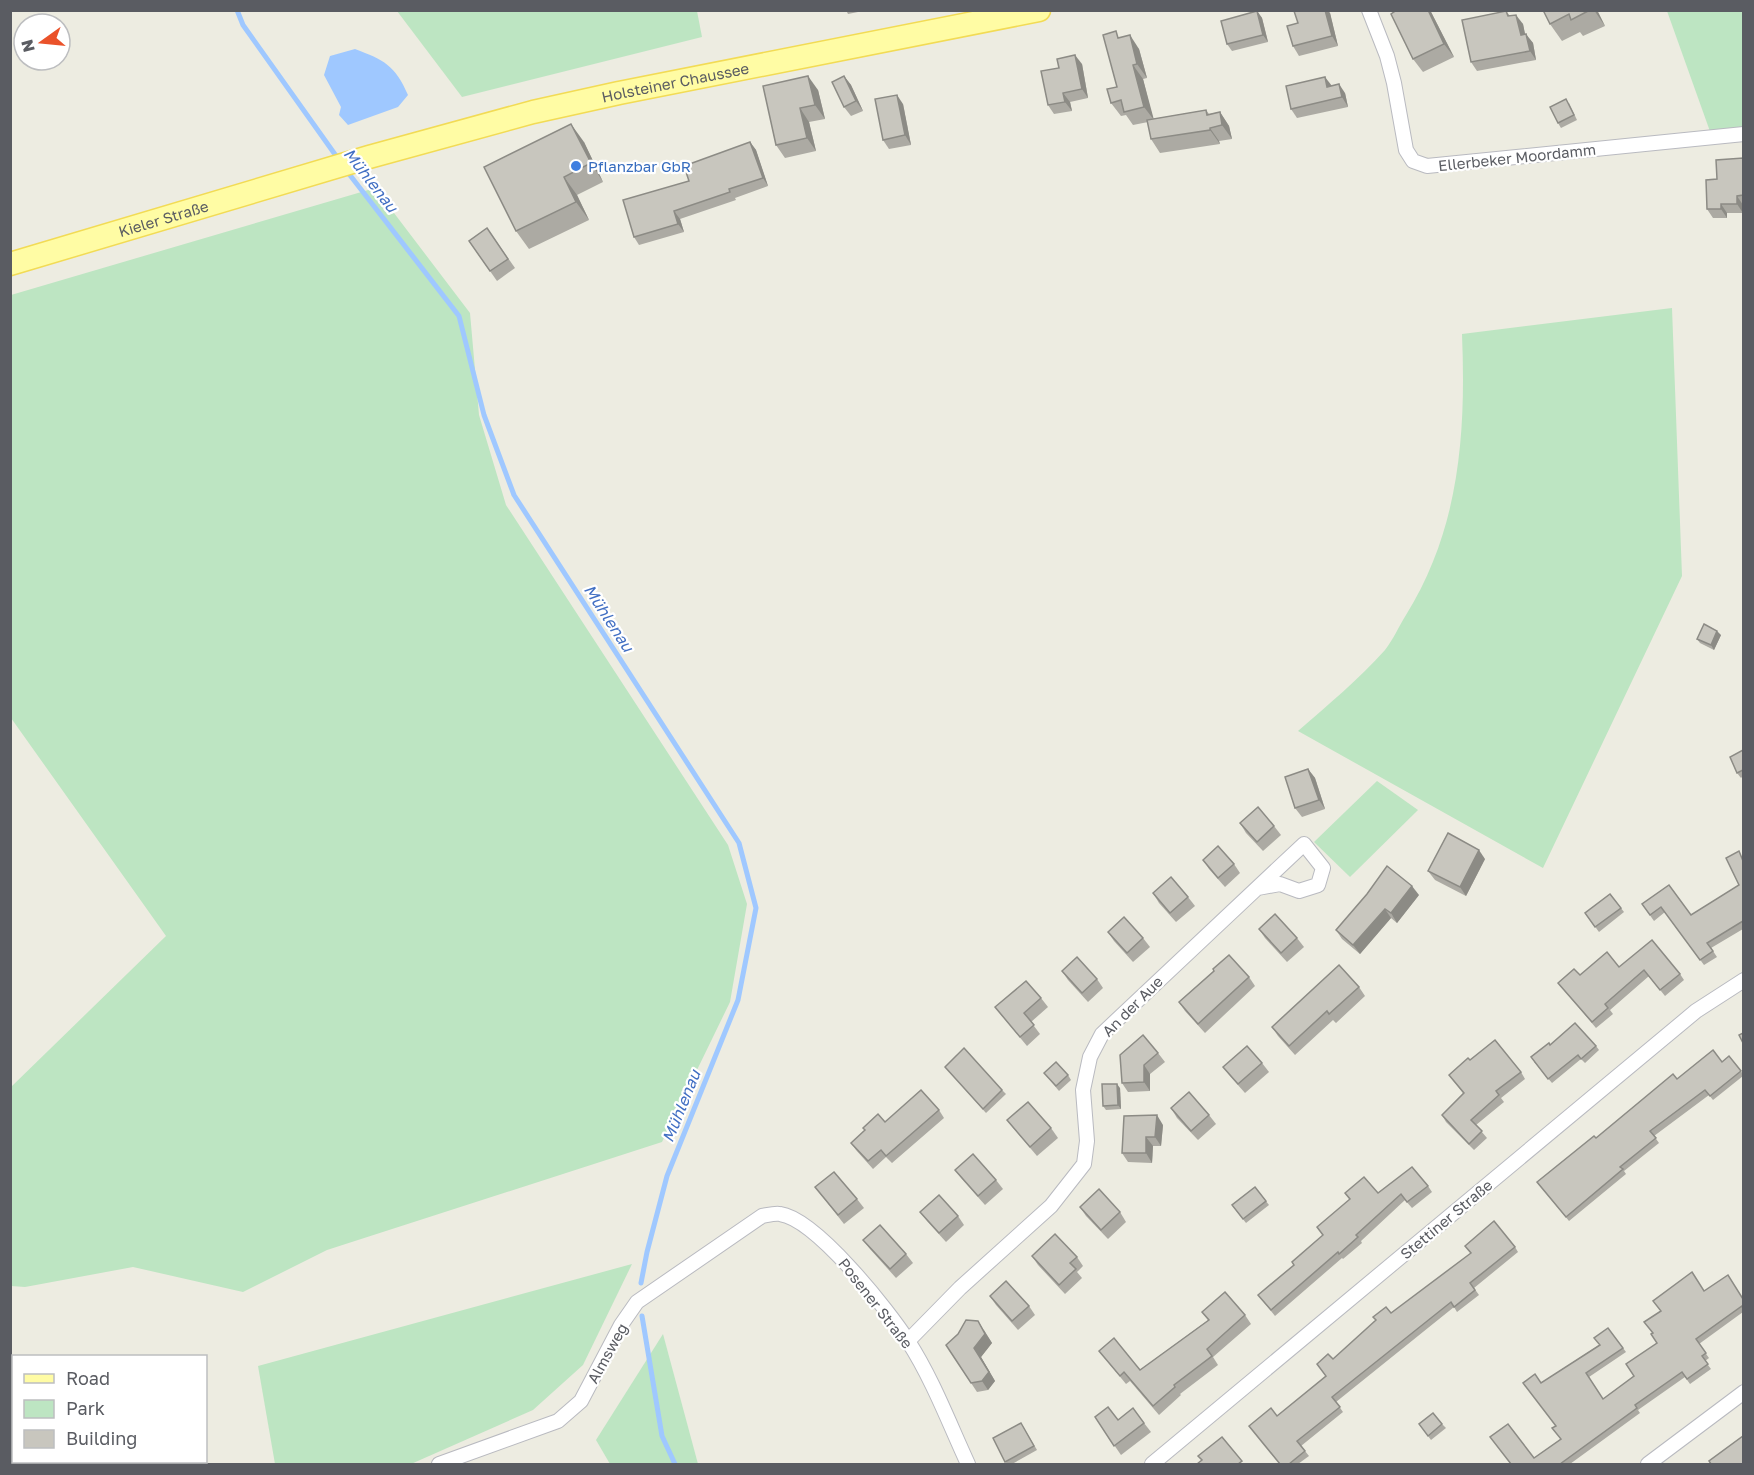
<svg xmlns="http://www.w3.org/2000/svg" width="1754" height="1475" viewBox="0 0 1754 1475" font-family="'Golos Text',sans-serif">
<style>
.green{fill:#bde5c2}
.water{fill:#9fc8ff}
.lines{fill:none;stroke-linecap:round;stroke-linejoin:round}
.stream{stroke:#9fc8ff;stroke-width:5}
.minor-casing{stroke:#b9bac0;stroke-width:16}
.primary-casing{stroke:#f2db55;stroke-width:25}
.minor{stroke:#fff;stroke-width:14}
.primary{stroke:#fffca4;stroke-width:22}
.wall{fill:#acaaa3}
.shaded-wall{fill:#8c8b85}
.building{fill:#c8c6be;stroke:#8c8b85;stroke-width:1.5}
.shop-dot{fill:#3f7fe0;stroke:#fff;stroke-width:2}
.labels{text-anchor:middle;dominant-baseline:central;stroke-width:4.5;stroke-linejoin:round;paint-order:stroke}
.street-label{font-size:15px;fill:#5a5c62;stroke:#fff}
.shop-label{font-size:15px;fill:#366cbe;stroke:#fff;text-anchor:start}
.water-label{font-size:16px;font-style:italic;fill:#416fc3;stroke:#fff}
</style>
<rect width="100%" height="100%" fill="#edece1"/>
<!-- green -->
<g class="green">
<polygon points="397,11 697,11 702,37 462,97"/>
<polygon points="1667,11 1743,11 1743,133 1712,137"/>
<polygon points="375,188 470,313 479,415 506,505 728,845 747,904 730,1002 662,1142 327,1250 243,1292 133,1267 25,1287 11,1286 11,1087 166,936 11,718 11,295"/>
<path d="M 1672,308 L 1682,576 L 1543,868 L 1298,731 C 1328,705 1359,679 1385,650 C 1393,640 1399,626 1406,615 C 1460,528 1466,433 1462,334 Z"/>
<polygon points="1377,781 1418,810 1350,877 1314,842"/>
<polygon points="632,1264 583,1365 533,1410 411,1464 275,1464 258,1366"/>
<polygon points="663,1334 698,1464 610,1464 596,1440"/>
</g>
<!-- water -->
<path class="water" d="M 355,49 C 384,60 395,65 408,95 L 398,107 L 348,125 L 339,115 L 341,107 L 324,75 L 330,56 Z"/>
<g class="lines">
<!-- stream -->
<g class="stream">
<polyline points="237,10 243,25 339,160"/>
<polyline points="346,170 459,316 484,415 514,495 739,843 756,908 738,1000 667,1176 647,1252 641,1283"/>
<polyline points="642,1316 662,1436 675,1464"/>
</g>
<defs>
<g id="minor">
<polyline points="1369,10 1387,56 1394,83 1406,150 1413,161 1427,166 1744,134"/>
<polyline points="908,1341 960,1288 1051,1206 1084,1164 1087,1141 1083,1090 1090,1057 1102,1034 1304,844 1323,868 1318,885 1299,891 1280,884 1258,888"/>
<path d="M 439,1464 L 558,1421 L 581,1401 L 621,1325 L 637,1302 L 762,1216 C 768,1215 775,1213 780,1214 C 816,1219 889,1311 908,1341 C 933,1380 949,1423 968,1464"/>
<polyline points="1152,1464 1696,1011 1744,980"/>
<polyline points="1648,1464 1744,1392"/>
</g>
<g id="primary">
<path id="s1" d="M 10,264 L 369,157 L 533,112 L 619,93 L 1039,10"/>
</g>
</defs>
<!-- minor casing -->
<use href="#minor" class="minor-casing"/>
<!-- primary casing -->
<use href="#primary" class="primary-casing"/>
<!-- minor -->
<use href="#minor" class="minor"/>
<!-- primary -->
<use href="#primary" class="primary"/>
</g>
<!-- wall -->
<g class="wall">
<polygon points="846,10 868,10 848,14"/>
<polygon points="1430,10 1454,57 1423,72 1413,59"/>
<polygon points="1543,10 1597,10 1605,26 1583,36 1580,32 1562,41 1550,24"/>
<polygon points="1257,11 1262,18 1268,42 1232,51 1227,44"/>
<polygon points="1506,11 1510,16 1523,24 1525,34 1533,43 1536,60 1477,71 1471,62"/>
<polygon points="1330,13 1338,46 1299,56 1293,46 1298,23"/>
<polygon points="1120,37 1139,49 1147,78 1143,79 1153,119 1206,110 1209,114 1220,112 1229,126 1232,139 1219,141 1220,144 1160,153 1151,139 1148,122 1133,125 1126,115 1121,116 1111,103 1117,87"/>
<polygon points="1082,64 1088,98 1070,102 1072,111 1054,114 1048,105"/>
<polygon points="844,76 851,85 863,111 851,116 844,107"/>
<polygon points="763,86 818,90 825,119 809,122 816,151 785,158 776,145"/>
<polygon points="1345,93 1348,107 1297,118 1291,109"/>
<polygon points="1569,103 1577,120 1561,128 1558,123"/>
<polygon points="903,104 911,145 889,149 883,140"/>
<polygon points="584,142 603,182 577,195 589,220 529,249 516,231"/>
<polygon points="750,142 756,150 768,186 735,198 736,200 680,219 684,232 639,245 634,237 689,181"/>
<polygon points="1743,158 1743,213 1727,213 1727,218 1713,218 1707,209 1717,179"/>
<polygon points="487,228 515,268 497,281 469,241"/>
<polygon points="1721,635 1714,650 1700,643 1697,639"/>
<polygon points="1743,750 1743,776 1741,778 1737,773"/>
<polygon points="1308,769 1315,778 1325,809 1302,817 1295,808"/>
<polygon points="1240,823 1274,826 1281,835 1263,851 1246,833"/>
<polygon points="1485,859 1466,896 1435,880 1428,871"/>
<polygon points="1743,859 1743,929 1711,948 1717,957 1704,965 1665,912 1654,921 1642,904 1669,885 1691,915 1739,885"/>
<polygon points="1203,860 1234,864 1240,873 1225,887 1209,869"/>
<polygon points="1153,893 1188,897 1195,906 1176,922 1159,903"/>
<polygon points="1610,894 1624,912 1599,932 1585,913"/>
<polygon points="1419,895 1397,923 1391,918 1360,954 1342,939 1336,930"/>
<polygon points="1259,929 1297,938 1304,947 1287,962 1265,938"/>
<polygon points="1108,932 1143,938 1150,947 1133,962 1114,941"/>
<polygon points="1619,967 1680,974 1684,980 1665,996 1649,976 1610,1010 1613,1014 1596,1028 1558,983 1580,975"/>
<polygon points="1062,971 1097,979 1103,988 1088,1002 1068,980"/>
<polygon points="1214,971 1249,977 1255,986 1205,1033 1185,1011 1179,1002"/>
<polygon points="1359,987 1365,996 1336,1023 1333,1020 1295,1055 1278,1036 1272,1027"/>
<polygon points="1041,998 1048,1007 1031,1022 1040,1034 1027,1046 1002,1016 995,1007"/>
<polygon points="1550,1045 1596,1046 1599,1050 1585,1063 1581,1059 1552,1083 1534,1062"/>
<polygon points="1158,1053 1165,1062 1150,1074 1150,1091 1128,1092 1122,1083"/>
<polygon points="1729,1056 1743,1074 1743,1076 1713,1100 1709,1095 1654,1136 1659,1143 1624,1171 1626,1174 1569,1221 1541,1187 1596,1138 1677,1079 1722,1062"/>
<polygon points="1470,1060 1521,1072 1525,1079 1501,1098 1504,1102 1476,1125 1487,1138 1474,1150 1446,1122 1442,1115 1463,1093 1449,1075"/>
<polygon points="1262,1063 1269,1072 1245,1093 1230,1076 1223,1067"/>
<polygon points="945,1067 1002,1090 1006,1094 986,1113"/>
<polygon points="1044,1073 1068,1075 1071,1080 1059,1091"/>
<polygon points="1120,1088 1121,1109 1106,1110 1103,1106"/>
<polygon points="1171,1108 1209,1115 1216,1124 1198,1140 1177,1118"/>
<polygon points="939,1110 944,1118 892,1163 886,1157 873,1169 856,1150 851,1143 885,1122"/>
<polygon points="1007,1120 1051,1128 1058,1138 1037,1156 1014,1129"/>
<polygon points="1163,1125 1161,1146 1153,1146 1152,1163 1128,1162 1122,1153"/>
<polygon points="955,1170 996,1180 1003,1189 985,1205 962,1179"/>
<polygon points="1428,1186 1432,1192 1412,1208 1405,1200 1361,1241 1362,1243 1343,1259 1342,1258 1275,1316 1258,1295 1294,1265 1323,1235 1317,1227 1350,1200 1345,1193 1378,1193"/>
<polygon points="815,1187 857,1199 864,1208 844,1224"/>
<polygon points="1255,1187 1269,1205 1246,1223 1232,1205"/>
<polygon points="1080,1207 1120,1212 1126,1222 1108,1239 1086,1216"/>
<polygon points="920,1212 958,1216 964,1225 946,1242 927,1221"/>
<polygon points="863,1240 906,1254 913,1263 896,1278 870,1249"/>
<polygon points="1515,1247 1518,1252 1474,1288 1479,1295 1457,1312 1454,1307 1336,1402 1343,1412 1301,1446 1309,1456 1298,1464 1280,1464 1249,1426 1277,1416 1326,1376 1317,1364 1333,1359 1391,1313"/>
<polygon points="1032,1256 1077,1257 1083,1266 1077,1272 1082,1278 1065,1294 1038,1265"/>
<polygon points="1704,1290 1743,1299 1743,1312 1699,1344 1709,1358 1705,1361 1711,1369 1690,1384 1685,1377 1638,1410 1640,1413 1570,1464 1511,1464 1534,1458 1561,1439 1541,1383 1599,1345 1608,1328 1626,1352 1589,1377 1603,1399 1634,1376 1657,1343"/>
<polygon points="990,1296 1029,1306 1035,1315 1018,1330 996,1305"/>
<polygon points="1202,1312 1245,1315 1251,1324 1213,1357 1218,1365 1180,1394 1181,1395 1159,1415 1130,1381 1126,1384 1099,1351 1140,1370 1208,1320"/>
<polygon points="984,1330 992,1343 981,1357 995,1381 988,1390 977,1392 946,1345"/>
<polygon points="1095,1417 1144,1423 1151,1432 1121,1455"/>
<polygon points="1021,1423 1037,1450 1012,1464 1008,1464 1005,1462"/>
<polygon points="1419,1424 1442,1424 1446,1428 1431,1440"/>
</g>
<!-- shaded-wall -->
<g class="shaded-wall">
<polygon points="1325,10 1328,10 1330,13 1338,46 1332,36"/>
<polygon points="1428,10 1430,10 1454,57 1444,44"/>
<polygon points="1594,10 1597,10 1605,26"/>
<polygon points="1257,11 1262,18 1268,42 1263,35"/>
<polygon points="1516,15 1523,24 1527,44 1521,35"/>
<polygon points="1526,34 1533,43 1536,60 1530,51"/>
<polygon points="1130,35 1139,49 1147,78 1137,64"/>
<polygon points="1075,55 1082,64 1088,98 1082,89"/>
<polygon points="1133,65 1143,79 1154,120 1144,107"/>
<polygon points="808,76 818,90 825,119 815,105"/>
<polygon points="844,76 851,85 863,111 856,101"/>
<polygon points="1325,77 1332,86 1327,87"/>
<polygon points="1339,84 1345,93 1348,107 1342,97"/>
<polygon points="1063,93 1070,102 1072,111 1065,102"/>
<polygon points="897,95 903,104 911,145 905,135"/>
<polygon points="800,108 809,122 816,151 807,138"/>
<polygon points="1220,112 1229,126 1232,139 1222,125"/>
<polygon points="571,124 584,142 603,182 591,163"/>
<polygon points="1210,128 1219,141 1220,144 1210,130"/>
<polygon points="750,142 756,150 768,186 763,178"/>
<polygon points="564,177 577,195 589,220 576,202"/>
<polygon points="1737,196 1743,205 1743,213 1737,204"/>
<polygon points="1721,204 1727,213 1727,218 1721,209"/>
<polygon points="674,211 680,219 684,232 678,224"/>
<polygon points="1717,631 1721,635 1714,650 1711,645"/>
<polygon points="1308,769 1315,778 1325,809 1319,800"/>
<polygon points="1479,850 1485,859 1466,896 1460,887"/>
<polygon points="1412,886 1419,895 1397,923 1391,913"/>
<polygon points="1385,909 1391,918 1360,954 1353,945"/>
<polygon points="1144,1065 1150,1074 1150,1091 1144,1082"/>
<polygon points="1117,1084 1120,1088 1121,1109 1118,1105"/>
<polygon points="1157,1115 1163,1125 1161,1146 1155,1137"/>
<polygon points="1146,1137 1153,1146 1152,1163 1146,1153"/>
<polygon points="978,1321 992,1343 981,1357 995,1381 988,1390 982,1381 974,1348"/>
</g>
<!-- building -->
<g class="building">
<polygon points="1297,10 1325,10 1332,36 1293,46 1287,26 1298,23 1294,11"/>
<polygon points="1397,10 1428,10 1444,44 1413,59 1391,14"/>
<polygon points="1543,10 1590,10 1571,20 1569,14 1550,24"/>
<polygon points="1257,11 1263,35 1227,44 1221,21"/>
<polygon points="1506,11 1508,16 1516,15 1521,35 1526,34 1530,51 1471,62 1462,20"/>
<polygon points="1116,31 1118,38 1130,35 1137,64 1133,65 1144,107 1124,112 1121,100 1111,103 1107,89 1117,87 1103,35"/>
<polygon points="1075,55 1082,89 1063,93 1065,102 1048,105 1041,71 1059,68 1057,59"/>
<polygon points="808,76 815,105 800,108 807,138 776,145 763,86"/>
<polygon points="844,76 856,101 844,107 832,82"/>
<polygon points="1325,77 1327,87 1339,84 1342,97 1291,109 1286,86"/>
<polygon points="897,95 905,135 883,140 875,99"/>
<polygon points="1566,99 1574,115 1558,123 1550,107"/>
<polygon points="1206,110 1207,115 1220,112 1222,125 1210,128 1210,130 1151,139 1147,120"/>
<polygon points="571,124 591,163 564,177 576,202 516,231 484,167"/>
<polygon points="750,142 763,178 729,189 730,192 674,211 678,224 634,237 623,200 689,181 684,166"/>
<polygon points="1743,158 1743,195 1737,196 1737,204 1721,204 1721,209 1707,209 1706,180 1717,179 1716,160"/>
<polygon points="487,228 508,259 490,271 469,241"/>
<polygon points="1704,624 1717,631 1711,645 1697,639"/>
<polygon points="1743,750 1743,770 1737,773 1730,757"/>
<polygon points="1308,769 1319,800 1295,808 1285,777"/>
<polygon points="1258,807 1274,826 1257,842 1240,823"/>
<polygon points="1448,833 1479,850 1460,887 1428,871"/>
<polygon points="1218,846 1234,864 1218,878 1203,860"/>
<polygon points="1739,851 1743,861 1743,921 1707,943 1713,951 1700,960 1661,907 1650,915 1642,904 1669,885 1691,915 1739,885 1726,858"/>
<polygon points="1387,866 1412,886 1391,913 1385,909 1353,945 1336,930 1367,894"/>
<polygon points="1171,877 1188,897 1170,913 1153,893"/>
<polygon points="1610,894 1621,908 1595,927 1585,913"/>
<polygon points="1275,914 1297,938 1281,953 1259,929"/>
<polygon points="1124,917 1143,938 1127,953 1108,932"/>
<polygon points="1652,940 1680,974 1660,990 1644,970 1605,1004 1608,1008 1592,1022 1558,983 1574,969 1580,975 1607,952 1619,967"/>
<polygon points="1229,955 1249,977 1198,1024 1179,1002 1214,971 1213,969"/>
<polygon points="1077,957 1097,979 1082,993 1062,971"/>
<polygon points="1339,965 1359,987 1329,1014 1327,1011 1289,1046 1272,1027"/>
<polygon points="1026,981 1041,998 1024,1013 1034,1025 1020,1037 995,1007"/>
<polygon points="1575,1023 1596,1046 1581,1059 1578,1055 1548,1079 1531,1057 1549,1043 1550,1045"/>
<polygon points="1743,1033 1743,1043 1739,1035"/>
<polygon points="1143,1035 1158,1053 1144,1065 1144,1082 1122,1083 1120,1055"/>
<polygon points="1495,1040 1521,1072 1496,1091 1499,1095 1471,1120 1482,1131 1469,1144 1442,1115 1464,1093 1449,1075 1468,1058 1470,1060"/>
<polygon points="1247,1046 1262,1063 1238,1084 1223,1067"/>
<polygon points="964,1048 1002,1090 983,1109 945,1067"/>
<polygon points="1713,1050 1722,1062 1729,1056 1741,1071 1710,1096 1705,1090 1650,1131 1656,1138 1620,1167 1623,1169 1566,1217 1537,1182 1594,1136 1596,1138 1673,1074 1677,1079"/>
<polygon points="1056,1062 1068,1075 1056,1086 1044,1073"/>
<polygon points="1102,1084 1117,1084 1118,1105 1103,1106"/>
<polygon points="921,1090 939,1110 886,1156 881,1150 868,1161 851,1143 865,1130 863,1128 878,1114 885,1122"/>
<polygon points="1189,1092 1209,1115 1191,1131 1171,1108"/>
<polygon points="1028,1102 1051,1128 1030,1147 1007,1120"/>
<polygon points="1157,1115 1155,1137 1146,1137 1146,1153 1122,1153 1124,1116"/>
<polygon points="973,1154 996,1180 978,1196 955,1170"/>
<polygon points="1412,1167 1428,1186 1407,1202 1401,1194 1356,1235 1358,1237 1339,1254 1338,1252 1271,1310 1258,1295 1294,1265 1292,1262 1323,1235 1317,1227 1350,1199 1345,1193 1364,1177 1378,1193"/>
<polygon points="834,1172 857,1199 838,1215 815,1187"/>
<polygon points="1255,1187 1266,1201 1243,1219 1232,1205"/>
<polygon points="1099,1189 1120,1212 1101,1230 1080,1207"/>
<polygon points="939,1195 958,1216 939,1233 920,1212"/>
<polygon points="1494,1221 1515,1247 1470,1283 1475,1290 1454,1307 1451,1302 1332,1397 1340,1407 1297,1441 1305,1451 1289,1464 1280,1464 1249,1426 1271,1408 1277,1416 1326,1376 1317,1364 1328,1354 1333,1359 1376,1320 1373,1317 1386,1307 1391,1313 1471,1253 1465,1246"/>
<polygon points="880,1225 906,1254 890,1269 863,1240"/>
<polygon points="1055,1234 1077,1257 1070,1263 1076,1269 1059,1285 1032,1256"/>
<polygon points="1692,1272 1704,1291 1728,1275 1743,1299 1743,1309 1742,1306 1696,1339 1706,1353 1702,1356 1708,1364 1687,1379 1682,1372 1635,1405 1637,1408 1560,1464 1511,1464 1490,1437 1508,1424 1534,1458 1561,1439 1552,1428 1556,1426 1523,1383 1535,1374 1541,1383 1600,1345 1594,1338 1608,1328 1623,1348 1586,1373 1603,1399 1634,1376 1626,1364 1657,1343 1651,1334 1653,1333 1644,1322 1661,1311 1653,1301"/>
<polygon points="1006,1281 1029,1306 1012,1321 990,1296"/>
<polygon points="1225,1292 1245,1315 1207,1349 1212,1356 1174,1385 1175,1387 1153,1406 1124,1372 1120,1376 1099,1351 1114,1338 1140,1370 1209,1320 1202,1312"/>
<polygon points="966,1320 978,1321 985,1334 974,1348 989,1372 982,1381 971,1383 946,1345 958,1334"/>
<polygon points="1108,1407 1118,1420 1133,1408 1144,1423 1114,1446 1095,1417"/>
<polygon points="1433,1413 1442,1424 1428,1436 1419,1424"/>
<polygon points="1021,1423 1034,1446 1005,1462 993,1438"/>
<polygon points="1743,1436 1743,1464 1711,1464 1709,1461"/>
<polygon points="1222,1437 1242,1461 1238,1464 1197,1464 1202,1460 1198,1456"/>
</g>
<!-- markers -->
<circle class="shop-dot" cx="576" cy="166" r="6"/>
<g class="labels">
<!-- street labels -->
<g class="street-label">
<text stroke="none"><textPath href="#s1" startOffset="690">Holsteiner Chaussee</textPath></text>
<text transform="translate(1517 157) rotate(-6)">Ellerbeker Moordamm</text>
<text stroke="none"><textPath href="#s1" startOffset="160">Kieler Straße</textPath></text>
<text transform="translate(1132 1006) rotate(-45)">An der Aue</text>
<text transform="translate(1446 1219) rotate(-40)">Stettiner Straße</text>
<text transform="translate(876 1303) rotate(52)">Posener Straße</text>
<text transform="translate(607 1353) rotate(-61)">Almsweg</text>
</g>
<!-- shop labels -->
<g class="shop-label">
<text x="588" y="166">Pflanzbar GbR</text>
</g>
<!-- water labels -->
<g class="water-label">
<text transform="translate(371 180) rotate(52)">Mühlenau</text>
<text transform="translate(609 618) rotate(57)">Mühlenau</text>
<text transform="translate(681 1106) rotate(-68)">Mühlenau</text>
</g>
</g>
<!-- border -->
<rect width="1754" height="1475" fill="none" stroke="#5a5c62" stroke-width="24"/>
<!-- legend -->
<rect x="12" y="1355" width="195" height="108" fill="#ffffff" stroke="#bdbec0" stroke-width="1.5"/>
<rect x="24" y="1374" width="30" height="9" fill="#fffca4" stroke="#bdbec0" stroke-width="1.5"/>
<text x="66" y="1385" font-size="18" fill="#5a5c62">Road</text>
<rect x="24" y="1400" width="30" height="18" fill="#bde5c2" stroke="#bdbec0" stroke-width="1.5"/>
<text x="66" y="1415" font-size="18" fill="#5a5c62">Park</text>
<rect x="24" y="1430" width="30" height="18" fill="#c8c6be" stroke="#bdbec0" stroke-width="1.5"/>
<text x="66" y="1445" font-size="18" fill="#5a5c62">Building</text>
<!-- north arrow -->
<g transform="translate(42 42) rotate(255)"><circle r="28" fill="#ffffff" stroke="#bdbec0" stroke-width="1.5"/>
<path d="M0-4.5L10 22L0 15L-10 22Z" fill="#ea522a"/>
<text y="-9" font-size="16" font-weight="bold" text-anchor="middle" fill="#5a5c62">N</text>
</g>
</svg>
